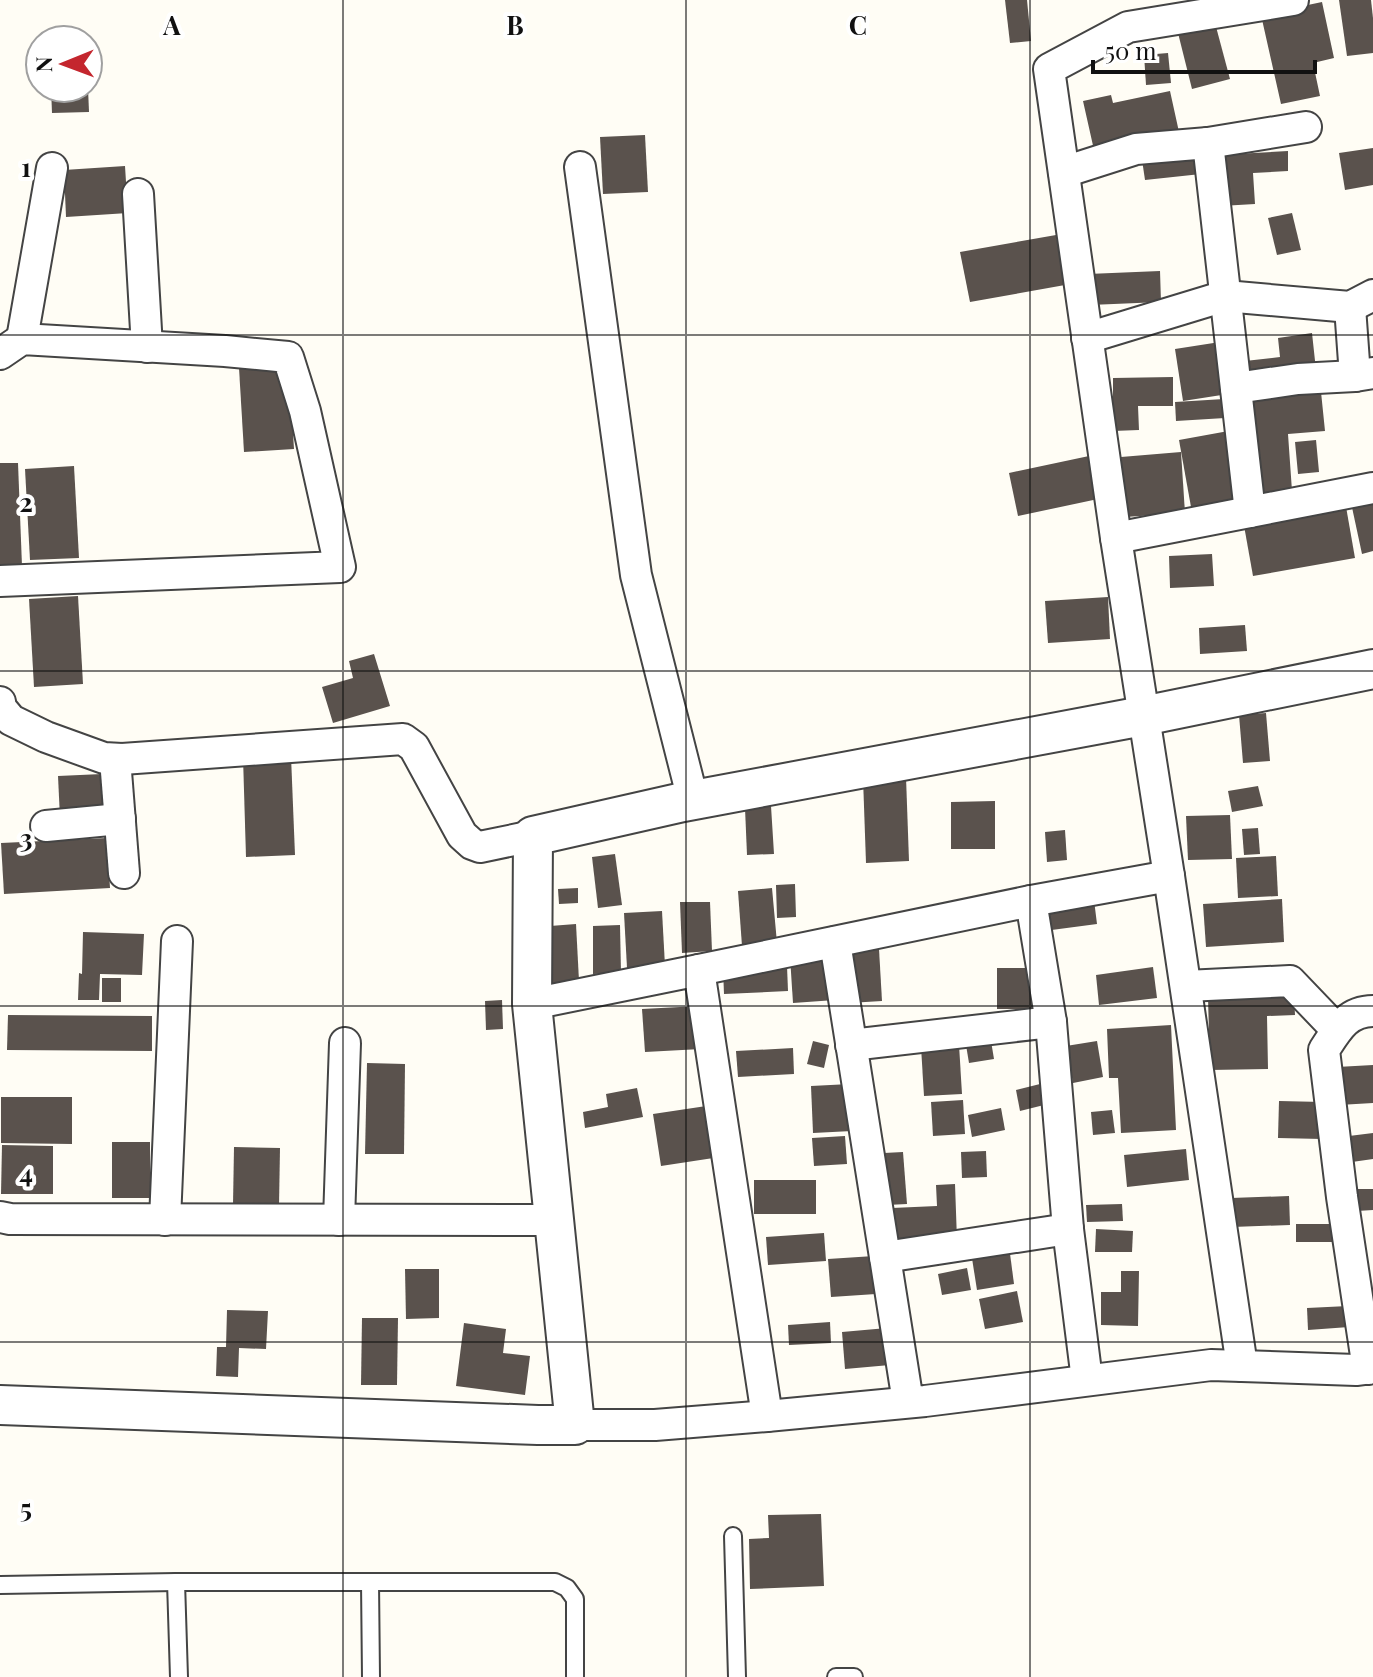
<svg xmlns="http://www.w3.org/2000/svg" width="1373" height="1677" viewBox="0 0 1373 1677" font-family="'Playfair Display',serif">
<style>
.building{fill:#5a524d}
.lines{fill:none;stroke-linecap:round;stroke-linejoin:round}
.service-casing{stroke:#444;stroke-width:20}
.minor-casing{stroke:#444;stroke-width:34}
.tertiary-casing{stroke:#444;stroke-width:42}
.service{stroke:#fff;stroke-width:16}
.minor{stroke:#fff;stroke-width:30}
.tertiary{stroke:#fff;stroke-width:38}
.grid{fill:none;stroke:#111;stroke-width:2;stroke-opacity:0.55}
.grid-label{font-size:26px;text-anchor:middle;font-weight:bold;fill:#111;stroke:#fff;stroke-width:8;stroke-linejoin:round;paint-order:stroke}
</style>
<rect width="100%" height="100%" fill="#fffdf5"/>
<!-- building -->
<g class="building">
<polygon points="1005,0 1027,0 1031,41 1010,43"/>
<polygon points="1339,0 1371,0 1373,18 1373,53 1347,56"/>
<polygon points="1322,2 1334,58 1313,63 1320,96 1281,104 1261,15"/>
<polygon points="1215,23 1230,79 1192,89 1178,33"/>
<polygon points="1168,53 1171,83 1146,85 1144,55"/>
<polygon points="51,88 88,88 89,112 52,113"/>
<polygon points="1170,91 1179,132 1094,150 1083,101 1111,95 1113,103"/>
<polygon points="645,135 648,192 603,194 600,137"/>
<polygon points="1197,147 1201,174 1145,180 1141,153"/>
<polygon points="1373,148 1373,185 1345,190 1339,153"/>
<polygon points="1288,151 1288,171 1253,173 1255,204 1221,206 1218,155"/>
<polygon points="125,166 128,213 66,217 64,170"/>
<polygon points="1292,213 1301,250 1277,255 1268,218"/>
<polygon points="1056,235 1065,285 970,302 960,252"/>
<polygon points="1160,271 1161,302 1090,305 1088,274"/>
<polygon points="1312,333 1316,370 1239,380 1236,362 1280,357 1278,338"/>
<polygon points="1220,342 1228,394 1183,401 1175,349"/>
<polygon points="289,365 294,449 244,452 239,368"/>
<polygon points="1173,377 1173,406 1138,406 1139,430 1113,431 1113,378"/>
<polygon points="1320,382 1325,431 1288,434 1292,491 1253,495 1244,396"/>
<polygon points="1224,399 1225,418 1176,421 1175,402"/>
<polygon points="1234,430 1246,498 1191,507 1179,440"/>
<polygon points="1316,440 1319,472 1298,474 1295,442"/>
<polygon points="1181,452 1185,513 1125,517 1121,457"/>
<polygon points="1089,456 1098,499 1018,516 1009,473"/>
<polygon points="0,463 18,463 22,566 0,567"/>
<polygon points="74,466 79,558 30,560 25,469"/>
<polygon points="1373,493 1373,551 1362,554 1350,498"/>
<polygon points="1345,501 1355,558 1253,576 1243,520"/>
<polygon points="1212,554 1214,586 1170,588 1169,556"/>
<polygon points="78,596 83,684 34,687 29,599"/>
<polygon points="1108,597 1110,639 1048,643 1045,601"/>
<polygon points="1245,625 1247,651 1200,654 1199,628"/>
<polygon points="374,654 390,706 333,723 322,687 353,678 349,661"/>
<polygon points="1266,713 1270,761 1243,763 1239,715"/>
<polygon points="291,756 295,855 246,857 243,757"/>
<polygon points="102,774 104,816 60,818 58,776"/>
<polygon points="906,777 909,861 866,863 863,778"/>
<polygon points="1258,786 1263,806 1232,812 1228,791"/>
<polygon points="995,801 995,849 951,849 951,802"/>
<polygon points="771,806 774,854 747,855 745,808"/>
<polygon points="1230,815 1232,859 1188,860 1186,816"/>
<polygon points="1258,828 1260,854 1244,855 1242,829"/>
<polygon points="1065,830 1067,860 1047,862 1045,832"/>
<polygon points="107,838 110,888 4,894 1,843"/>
<polygon points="615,854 622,905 598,908 592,857"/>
<polygon points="1276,856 1278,896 1238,898 1236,858"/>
<polygon points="795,884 796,917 777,918 776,885"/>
<polygon points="578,888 578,903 559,904 558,889"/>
<polygon points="772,888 777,943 742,946 738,891"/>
<polygon points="1282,899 1284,942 1206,947 1203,904"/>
<polygon points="1094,900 1097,924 1044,931 1040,907"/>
<polygon points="680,902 710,902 712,951 682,953"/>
<polygon points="662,911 665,966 627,968 624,913"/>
<polygon points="576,924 579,981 553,983 550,926"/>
<polygon points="620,925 621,973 593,974 593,926"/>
<polygon points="83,932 144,934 142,975 100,974 99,1000 78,1000 79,973 82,974"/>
<polygon points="879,949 882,1001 849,1003 847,951"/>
<polygon points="831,954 835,1000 793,1003 790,957"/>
<polygon points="787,966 788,991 724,994 723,969"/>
<polygon points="1153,967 1157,998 1099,1005 1096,975"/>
<polygon points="997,968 1033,968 1032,1009 997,1009"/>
<rect x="102" y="978" width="19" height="24"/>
<polygon points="1294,995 1295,1015 1267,1016 1268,1069 1210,1070 1208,997"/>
<polygon points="502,1000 503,1029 486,1030 485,1001"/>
<polygon points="699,1006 701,1049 645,1052 642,1009"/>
<polygon points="8,1015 152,1016 152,1051 7,1050"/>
<polygon points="1171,1025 1176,1130 1121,1133 1118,1078 1109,1078 1107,1029"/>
<polygon points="813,1041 829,1045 824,1068 807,1064"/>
<polygon points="991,1041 994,1059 969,1063 966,1045"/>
<polygon points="1097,1041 1103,1077 1073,1083 1066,1046"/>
<polygon points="959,1045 962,1094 924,1096 921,1047"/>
<polygon points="793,1048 794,1074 738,1077 736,1051"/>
<polygon points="367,1063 405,1064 404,1154 365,1154"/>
<polygon points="1373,1065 1373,1103 1339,1105 1337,1067"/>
<polygon points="1044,1083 1048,1104 1020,1111 1016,1090"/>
<polygon points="850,1084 852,1131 813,1133 811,1086"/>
<polygon points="637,1088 643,1117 585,1128 583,1112 608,1107 606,1094"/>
<polygon points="1,1097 72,1097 72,1144 1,1143"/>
<polygon points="963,1100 965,1134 933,1136 931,1102"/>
<polygon points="1279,1101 1323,1102 1322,1139 1278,1138"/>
<polygon points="713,1105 720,1157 661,1166 653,1114"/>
<polygon points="1001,1108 1005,1130 972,1137 968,1115"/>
<polygon points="1112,1110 1115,1133 1093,1135 1091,1112"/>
<polygon points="1373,1133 1373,1159 1352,1162 1349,1136"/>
<polygon points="845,1136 847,1164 814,1166 812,1138"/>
<rect x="112" y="1142" width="38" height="56"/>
<polygon points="2,1145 53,1146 53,1194 1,1194"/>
<polygon points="234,1147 280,1148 279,1206 233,1205"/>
<polygon points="1186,1149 1189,1180 1127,1187 1124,1155"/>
<polygon points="986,1151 987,1177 962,1178 961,1152"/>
<polygon points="903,1152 907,1204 887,1205 884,1153"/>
<rect x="754" y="1180" width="62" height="34"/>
<polygon points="955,1184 957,1240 894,1249 892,1208 937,1206 936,1185"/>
<polygon points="1356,1189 1373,1189 1373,1210 1357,1211"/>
<polygon points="1289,1196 1290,1225 1232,1227 1231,1198"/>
<polygon points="1122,1204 1123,1221 1087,1222 1086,1205"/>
<rect x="1296" y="1224" width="40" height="18"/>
<polygon points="1096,1229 1133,1231 1132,1252 1095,1252"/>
<polygon points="824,1233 826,1261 768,1265 766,1237"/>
<polygon points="1009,1246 1014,1284 977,1290 971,1252"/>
<polygon points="874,1256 876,1294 831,1297 828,1259"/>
<polygon points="967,1268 971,1290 942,1295 938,1274"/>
<polygon points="405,1269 439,1269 439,1318 406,1319"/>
<polygon points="1121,1271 1139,1271 1138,1326 1101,1325 1101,1292 1121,1292"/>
<polygon points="1017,1291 1023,1322 985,1329 979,1299"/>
<polygon points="1348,1306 1349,1327 1308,1330 1307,1308"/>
<polygon points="227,1310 268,1311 266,1349 239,1348 238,1377 216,1376 217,1347 226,1347"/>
<polygon points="362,1318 398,1318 397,1385 361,1385"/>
<polygon points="830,1322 831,1343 789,1345 788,1325"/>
<polygon points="464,1323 506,1329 503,1353 530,1356 525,1395 456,1386"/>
<polygon points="887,1328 890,1365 845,1369 842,1332"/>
<polygon points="821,1514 824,1586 750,1589 749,1539 769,1538 768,1515"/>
</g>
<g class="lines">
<defs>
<g id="service">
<polyline points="733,1536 737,1677"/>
<polyline points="176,1582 179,1677"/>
<polyline points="370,1582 371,1677"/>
<polyline points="0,1585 176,1582 555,1582 567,1588 575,1599 575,1677"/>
<polyline points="836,1677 854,1677"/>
</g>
<g id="minor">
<polyline points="1293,0 1128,27 1049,69 1116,538 1373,488"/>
<polyline points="1208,143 1250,512"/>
<polyline points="580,167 636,575 693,800"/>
<polyline points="1064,172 1136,149 1208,143 1306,127"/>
<polyline points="138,194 147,347"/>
<polyline points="1350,307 1355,376"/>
<polyline points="1087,338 1225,296 1350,307 1373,295"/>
<polyline points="22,339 52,168"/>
<polyline points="0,354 22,339 225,351 288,357 305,411 340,567 0,581"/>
<polyline points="1236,388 1298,379 1355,376 1373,373"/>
<polyline points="1116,538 1169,876 1242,1366"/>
<polyline points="0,702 1,708 11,720 46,737 104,758 122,759 403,739 414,747 462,835 472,844 480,847 533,836"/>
<polyline points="115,759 124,873"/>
<polyline points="46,826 120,819"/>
<polyline points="1031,901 1051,1022 1068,1229 1087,1380"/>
<polyline points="835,942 908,1402"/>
<polyline points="699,970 1031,901 1169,876"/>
<polyline points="1186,986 1290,981 1337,1030"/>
<polyline points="532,1004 699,970 767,1416"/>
<polyline points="851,1045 1051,1022"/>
<polyline points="0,1217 10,1219 554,1220"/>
<polyline points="165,1220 177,941"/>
<polyline points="339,1220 345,1043"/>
<polyline points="885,1257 1068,1229"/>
<path d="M 1368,1369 L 1342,1197 L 1324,1050 C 1337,1030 1347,1011 1373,1011"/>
<polyline points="575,1425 655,1425 767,1416 925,1401 1211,1365 1356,1370 1373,1368"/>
</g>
<polyline id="tertiary" points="0,1405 538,1425 575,1425 532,1004 533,836 683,802 1143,716 1373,669"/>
</defs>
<!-- service casing -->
<use href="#service" class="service-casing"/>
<!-- minor casing -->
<use href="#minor" class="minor-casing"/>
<!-- tertiary casing -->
<use href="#tertiary" class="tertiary-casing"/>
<!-- service -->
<use href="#service" class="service"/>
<!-- minor -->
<use href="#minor" class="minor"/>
<!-- tertiary -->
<use href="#tertiary" class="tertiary"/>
</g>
<!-- grid -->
<path class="grid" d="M 343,0 L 343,1677M 686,0 L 686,1677M 1030,0 L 1030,1677M 0,335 L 1373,335M 0,671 L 1373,671M 0,1006 L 1373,1006M 0,1342 L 1373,1342"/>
<g class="grid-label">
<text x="172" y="35">A</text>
<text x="515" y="35">B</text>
<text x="858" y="35">C</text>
<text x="26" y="177">1</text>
<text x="26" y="512">2</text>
<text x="26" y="848">3</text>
<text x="26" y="1183">4</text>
<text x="26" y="1518">5</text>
</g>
<!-- north arrow -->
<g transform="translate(64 64) rotate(269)"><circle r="38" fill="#ffffff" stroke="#a0a0a0" stroke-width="2"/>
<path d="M0-6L14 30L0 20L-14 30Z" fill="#c4262e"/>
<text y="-12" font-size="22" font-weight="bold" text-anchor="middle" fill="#111111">N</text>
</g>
<!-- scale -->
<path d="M1093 60v12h222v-12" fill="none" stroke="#111111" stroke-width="4"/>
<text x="1105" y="60" font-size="24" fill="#111111" stroke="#ffffff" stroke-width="6" paint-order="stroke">50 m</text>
</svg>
